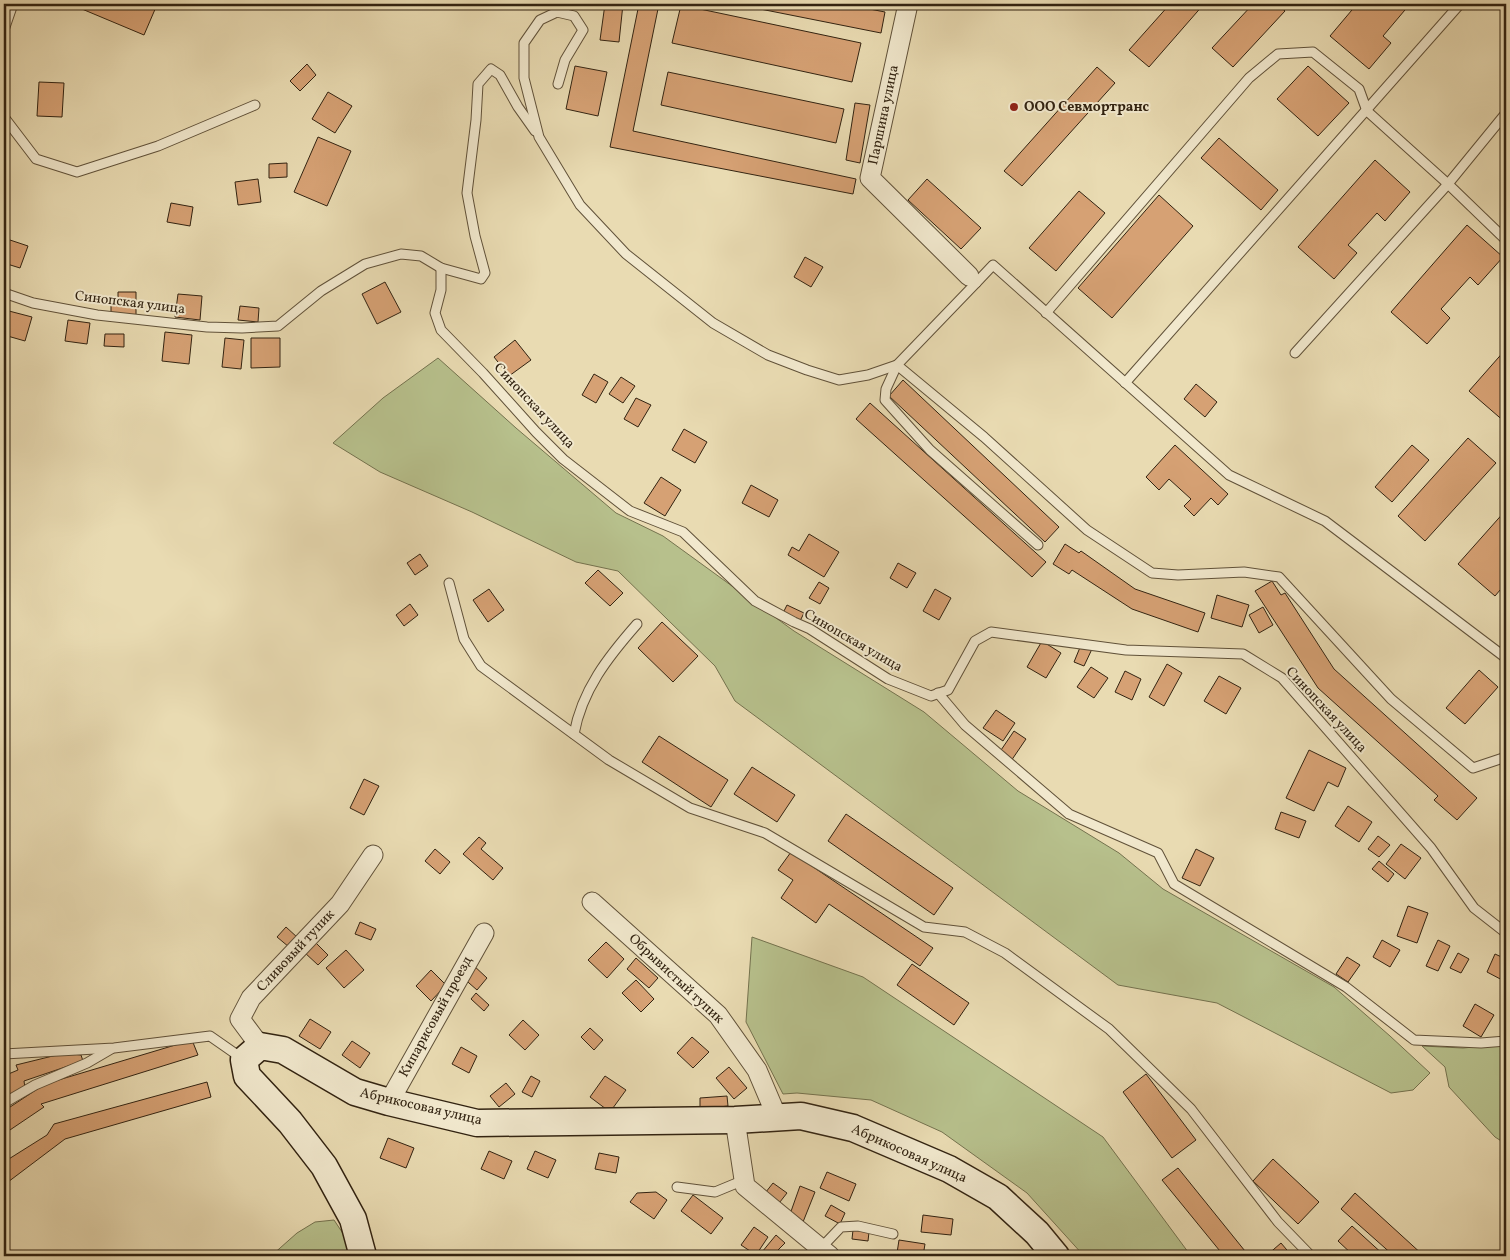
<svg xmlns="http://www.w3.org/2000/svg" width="1510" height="1260" viewBox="0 0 1510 1260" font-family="Vollkorn,serif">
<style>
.green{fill:#b7c08c;stroke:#74724e}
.building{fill:#d6a174;stroke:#322311}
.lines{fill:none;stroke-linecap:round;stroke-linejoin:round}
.service-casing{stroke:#605139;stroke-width:11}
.minor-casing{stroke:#605139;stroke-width:21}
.secondary-casing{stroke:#322311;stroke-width:29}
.service{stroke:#f1e8cd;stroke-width:9}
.minor{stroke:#f1e8cd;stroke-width:19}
.secondary{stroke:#f1e8cd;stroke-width:26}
.poi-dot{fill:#8f2418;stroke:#f1e8cd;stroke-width:2}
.labels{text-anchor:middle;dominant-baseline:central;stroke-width:4;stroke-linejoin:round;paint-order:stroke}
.poi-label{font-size:14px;font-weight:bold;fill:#322311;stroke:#f1e8cd;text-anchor:start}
.street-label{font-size:14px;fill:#322311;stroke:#f1e8cd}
</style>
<rect width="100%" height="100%" fill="#e9dbb2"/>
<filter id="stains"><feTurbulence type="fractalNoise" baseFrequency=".004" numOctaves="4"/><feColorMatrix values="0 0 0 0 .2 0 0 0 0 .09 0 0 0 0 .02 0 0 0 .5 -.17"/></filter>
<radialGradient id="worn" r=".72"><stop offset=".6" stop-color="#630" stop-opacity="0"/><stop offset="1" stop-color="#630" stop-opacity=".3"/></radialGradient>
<!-- green -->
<g class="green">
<polygon points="438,358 516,428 616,513 663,536 794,631 924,712 1018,791 1119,853 1163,889 1334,987 1390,1036 1430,1073 1413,1090 1391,1093 1217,1003 1118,985 735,701 715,666 618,571 576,562 472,512 380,472 333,443 383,398"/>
<polygon points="752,937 863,977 1103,1137 1191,1256 1084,1256 1027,1193 942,1132 871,1100 797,1093 783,1094 746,1022"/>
<polygon points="1506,1044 1506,1144 1495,1137 1449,1087 1445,1067 1422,1046 1463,1048"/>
<polygon points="334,1220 344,1235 349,1256 271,1256 297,1233 315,1222"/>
</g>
<!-- building -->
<g class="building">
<polygon points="70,4 149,4 156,7 144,35"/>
<polygon points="605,4 623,4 619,42 600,40"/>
<polygon points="639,4 659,4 633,131 856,179 853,194 610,147"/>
<polygon points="735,4 844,4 885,12 881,33"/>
<polygon points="1170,4 1204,4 1149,67 1129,50"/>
<polygon points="1253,4 1277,4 1285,11 1233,67 1212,48"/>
<polygon points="1357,4 1410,4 1383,36 1391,43 1369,69 1330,36"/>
<polygon points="681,5 861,43 852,82 672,43"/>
<polygon points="307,64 316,75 300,91 290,81"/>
<polygon points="575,66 607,72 598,116 566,109"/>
<polygon points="1308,66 1349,103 1318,136 1277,99"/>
<polygon points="1097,67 1115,83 1022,186 1004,171"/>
<polygon points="668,72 844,109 836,143 661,105"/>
<polygon points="39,82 64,83 62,117 37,116"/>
<polygon points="328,92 352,106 335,133 312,119"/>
<polygon points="855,103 870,105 860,163 846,160"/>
<polygon points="318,137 351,151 327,206 294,192"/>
<polygon points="1219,138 1278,190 1261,210 1201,158"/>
<polygon points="1375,160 1410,192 1385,221 1377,213 1348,245 1357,253 1334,279 1298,247"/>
<polygon points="287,163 287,177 269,178 269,164"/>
<polygon points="258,179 261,202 238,205 235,182"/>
<polygon points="927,179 981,228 961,249 908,200"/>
<polygon points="1079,191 1105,213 1056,271 1029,248"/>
<polygon points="1159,195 1193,226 1112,318 1078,288"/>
<polygon points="171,203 193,207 190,226 167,222"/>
<polygon points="1467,225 1503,257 1478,285 1470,277 1441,309 1450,318 1427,344 1391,312"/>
<polygon points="4,238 28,246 20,268 4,263"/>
<polygon points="805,257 823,267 811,287 794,277"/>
<polygon points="385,282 401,312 377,324 362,294"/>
<polygon points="118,292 136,292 136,316 111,316 111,301 118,301"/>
<polygon points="178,294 202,296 200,320 175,317"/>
<polygon points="240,306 259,308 258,322 238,320"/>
<polygon points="9,311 32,317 25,341 4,335"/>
<polygon points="68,320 90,323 87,344 65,341"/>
<polygon points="165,332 192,335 189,364 162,361"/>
<polygon points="105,334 124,334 124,347 104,346"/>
<polygon points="225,338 244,340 241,369 222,367"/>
<polygon points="251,338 280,338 280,367 251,368"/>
<polygon points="515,340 531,360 509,376 494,357"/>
<polygon points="1506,349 1506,423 1469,391"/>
<polygon points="594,374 608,382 596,403 582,395"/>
<polygon points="621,377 635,386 623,403 609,394"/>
<polygon points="903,380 1059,527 1045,542 889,396"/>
<polygon points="1196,384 1217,402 1205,417 1184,399"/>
<polygon points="636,398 651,405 638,427 624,419"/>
<polygon points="870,403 1046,562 1032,577 856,419"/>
<polygon points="684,429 707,442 695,463 672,450"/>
<polygon points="1468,438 1496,463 1425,541 1398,516"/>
<polygon points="1175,445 1228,494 1218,505 1211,498 1194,516 1184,506 1191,499 1169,479 1159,490 1146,477"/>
<polygon points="1412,445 1429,460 1392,502 1375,487"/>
<polygon points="661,477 681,490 665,516 644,503"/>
<polygon points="751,485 778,500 769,517 742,503"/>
<polygon points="1506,510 1506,583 1495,596 1458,564"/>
<polygon points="809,534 839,552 824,577 788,555 792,547 799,551"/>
<polygon points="1065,544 1079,553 1081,551 1135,589 1205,613 1198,632 1132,609 1072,570 1069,574 1053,564"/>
<polygon points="420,554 428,566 415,575 407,563"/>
<polygon points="898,563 916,573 907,588 890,578"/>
<polygon points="598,570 623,593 610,606 585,583"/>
<polygon points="1272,581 1281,595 1285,593 1334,669 1477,798 1457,820 1434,800 1438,796 1318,688 1255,591"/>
<polygon points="819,582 829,588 820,604 809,598"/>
<polygon points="489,589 504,610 488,622 473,600"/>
<polygon points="935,589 951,598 939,620 923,611"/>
<polygon points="1217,595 1249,605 1242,627 1211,618"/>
<polygon points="410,604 418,615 404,626 396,615"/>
<polygon points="787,605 804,613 799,623 782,615"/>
<polygon points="1263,607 1273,625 1259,633 1249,615"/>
<polygon points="662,622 698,656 673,682 638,648"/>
<polygon points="1042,641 1061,653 1046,678 1027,667"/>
<polygon points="1081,645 1092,649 1084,666 1074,662"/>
<polygon points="1167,664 1182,673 1164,706 1149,697"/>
<polygon points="1091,667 1108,678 1094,698 1077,687"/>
<polygon points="1479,670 1498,687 1465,724 1446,708"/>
<polygon points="1125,671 1141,679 1132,700 1115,692"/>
<polygon points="1219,676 1241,688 1226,714 1204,701"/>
<polygon points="996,710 1015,723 1003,741 983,728"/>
<polygon points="1014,731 1026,739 1011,761 999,753"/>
<polygon points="659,736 728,780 711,807 642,762"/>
<polygon points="1309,750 1346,768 1338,787 1328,782 1314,811 1286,798"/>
<polygon points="752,767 795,795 777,822 734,794"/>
<polygon points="364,779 379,786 364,815 350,808"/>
<polygon points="1348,806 1372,822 1359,842 1335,826"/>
<polygon points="1281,812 1306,821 1299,838 1275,829"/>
<polygon points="846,814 953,888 934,915 828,841"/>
<polygon points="1378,836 1390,845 1379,857 1368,849"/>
<polygon points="479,837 486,843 481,849 503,868 493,880 463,854"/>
<polygon points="1401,844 1421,858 1405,879 1386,864"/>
<polygon points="435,849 450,862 440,874 425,861"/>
<polygon points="1196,849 1214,858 1200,886 1182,878"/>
<polygon points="791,852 933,948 920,966 829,904 816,923 781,898 793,880 778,870"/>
<polygon points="1379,861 1394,874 1388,882 1372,869"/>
<polygon points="1408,906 1428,913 1417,943 1397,936"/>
<polygon points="360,922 376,929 371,940 355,934"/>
<polygon points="286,927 298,938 289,947 277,937"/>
<polygon points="1382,940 1400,950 1390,967 1373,957"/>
<polygon points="1438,940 1450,946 1438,971 1426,966"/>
<polygon points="314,941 328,955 318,965 304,952"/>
<polygon points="606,942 624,959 607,978 588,960"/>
<polygon points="346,950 364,970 344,988 326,968"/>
<polygon points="1458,953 1469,959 1461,973 1450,968"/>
<polygon points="1495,954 1506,959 1506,982 1487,972"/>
<polygon points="1347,957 1360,965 1348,982 1336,974"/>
<polygon points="636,958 658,978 649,988 627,969"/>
<polygon points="472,964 487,978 477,990 461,976"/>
<polygon points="912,964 969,1003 954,1025 897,985"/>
<polygon points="431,970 446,985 431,1001 416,986"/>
<polygon points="636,980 654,999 641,1012 622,993"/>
<polygon points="476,993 489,1005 484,1011 471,999"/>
<polygon points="1475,1004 1494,1015 1481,1037 1463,1026"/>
<polygon points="310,1019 331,1032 320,1049 299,1036"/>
<polygon points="523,1020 539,1035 525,1050 509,1035"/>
<polygon points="590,1028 603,1040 594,1050 581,1037"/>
<polygon points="692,1037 709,1052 693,1068 677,1053"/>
<polygon points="192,1040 198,1055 41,1104 44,1107 4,1134 4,1111 45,1084"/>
<polygon points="352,1041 370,1053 360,1068 342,1055"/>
<polygon points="461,1047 477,1056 469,1073 452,1064"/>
<polygon points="65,1053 81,1055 83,1061 24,1081 25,1088 4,1097 4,1071 6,1075 18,1070 16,1065"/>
<polygon points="729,1067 747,1088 734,1099 716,1078"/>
<polygon points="1146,1074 1196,1140 1172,1158 1123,1092"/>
<polygon points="531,1076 540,1081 532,1097 522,1092"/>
<polygon points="605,1076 626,1090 610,1112 590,1097"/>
<polygon points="207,1082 211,1097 65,1139 4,1185 4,1162 47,1135 54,1124"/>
<polygon points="506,1083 515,1094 499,1107 490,1096"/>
<polygon points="727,1096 728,1106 700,1109 700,1098"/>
<polygon points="388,1138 414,1148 406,1168 380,1158"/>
<polygon points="489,1151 512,1161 504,1179 481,1169"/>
<polygon points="535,1151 556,1160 548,1178 527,1169"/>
<polygon points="599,1153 619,1157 616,1173 595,1169"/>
<polygon points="1273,1159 1319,1202 1298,1224 1253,1181"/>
<polygon points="1178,1168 1249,1256 1224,1256 1162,1180"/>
<polygon points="827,1172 856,1184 849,1201 820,1188"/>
<polygon points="773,1183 787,1193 776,1207 762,1197"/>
<polygon points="800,1186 815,1192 803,1222 789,1217"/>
<polygon points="656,1192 667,1200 654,1219 630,1202 637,1193"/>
<polygon points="1355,1193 1424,1256 1394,1256 1341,1209"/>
<polygon points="693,1195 723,1218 711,1234 681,1211"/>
<polygon points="831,1205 845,1213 840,1224 825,1216"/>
<polygon points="923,1215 953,1219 951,1235 921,1232"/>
<polygon points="1352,1226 1385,1256 1354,1256 1338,1241"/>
<polygon points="754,1227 768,1237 756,1255 741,1245"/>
<polygon points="853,1230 869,1232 868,1241 852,1239"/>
<polygon points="776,1235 785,1243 772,1256 767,1256 762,1252"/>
<polygon points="899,1240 925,1244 923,1256 897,1253"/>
<polygon points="1281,1243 1292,1256 1266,1256"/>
<polygon points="398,1251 402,1256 391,1256"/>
</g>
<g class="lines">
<defs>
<g id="service">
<polyline points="4,30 13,4"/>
<polyline points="558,84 565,60 583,30 574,16 557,12 540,20 524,43 524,78 539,137 580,205 626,254 713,323 768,355 807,370 839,380 868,375 897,365 976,283 969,276"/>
<polyline points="4,117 36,159 77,172 158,146 255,105"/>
<polyline points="441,268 441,290 435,313 441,330 483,373 536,432 563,459 630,511 683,532 755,601 794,622 810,629 888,679 931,696 948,690 975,641 991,632 1126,650 1243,654 1282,678 1431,848 1474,908 1506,933"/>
<polyline points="976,283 993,265 1229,475 1325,521 1506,658"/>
<polyline points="4,293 33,303 97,315 207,327 242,328 278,326 321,291 365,264 401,254 421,256 441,268 481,279 485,273 475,236 467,193 476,120 478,84 491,69 500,75 518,107 535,131"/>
<polyline points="1046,313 1249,78 1278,54 1313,52 1359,89 1367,111 1448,184 1506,240"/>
<polyline points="1295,353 1448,184 1506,113"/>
<polyline points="1125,383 1460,4"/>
<polyline points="1038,545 930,450 885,400 886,389 897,365 984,437 1087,530 1152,573 1178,575 1244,572 1279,577 1391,699 1473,768 1506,757"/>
<polyline points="449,583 464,639 481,666 609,760 690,808 765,833 924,927 965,932 1005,953 1109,1029 1191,1109 1278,1222 1311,1256"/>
<polyline points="938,693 965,725 1069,814 1158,853 1174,884 1346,987 1414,1040 1481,1043 1506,1041"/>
<path d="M 574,734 C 582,690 608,657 637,624"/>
<polyline points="4,1054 114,1048 210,1036 243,1059"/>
<polyline points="4,1103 35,1085 87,1063 111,1049"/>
<polyline points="677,1187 715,1192 744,1180"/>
<polyline points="820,1249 841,1227 858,1226 893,1234"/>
</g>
<g id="minor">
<polyline points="908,4 870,178 969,276"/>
<polyline points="592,902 718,1015 757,1070 777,1117"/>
<polyline points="260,1046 240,1019 251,998 340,904 373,855"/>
<polyline points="389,1102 484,933"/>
<polyline points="735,1120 745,1186 830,1256"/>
</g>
<polyline id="secondary" points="363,1256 353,1219 324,1166 290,1122 247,1076 244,1060 260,1046 283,1050 355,1092 389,1102 477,1123 735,1120 801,1116 853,1128 949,1169 998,1197 1037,1233 1056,1256"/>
</defs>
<!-- service casing -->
<use href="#service" class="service-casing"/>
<!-- minor casing -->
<use href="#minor" class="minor-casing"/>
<!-- secondary casing -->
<use href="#secondary" class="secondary-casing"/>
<!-- service -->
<use href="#service" class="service"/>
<!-- minor -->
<use href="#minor" class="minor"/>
<!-- secondary -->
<use href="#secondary" class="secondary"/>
</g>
<!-- markers -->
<circle class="poi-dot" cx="1014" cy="107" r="5"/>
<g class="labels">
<!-- poi labels -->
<g class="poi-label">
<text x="1024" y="107">ООО Севмортранс</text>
</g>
<!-- street labels -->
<g class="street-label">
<text transform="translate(884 115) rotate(-78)">Паршина улица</text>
<text transform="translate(130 303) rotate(7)">Синопская улица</text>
<text transform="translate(534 406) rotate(47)">Синопская улица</text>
<text transform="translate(853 641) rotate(30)">Синопская улица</text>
<text transform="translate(1326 710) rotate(47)">Синопская улица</text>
<text transform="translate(296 951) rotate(-47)">Сливовый тупик</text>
<text transform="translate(676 979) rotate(43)">Обрывистый тупик</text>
<text transform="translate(436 1017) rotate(-61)">Кипарисовый проезд</text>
<text transform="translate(421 1107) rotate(13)">Абрикосовая улица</text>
<text transform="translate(909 1154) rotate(24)">Абрикосовая улица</text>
</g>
</g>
<!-- margin -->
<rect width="1510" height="1260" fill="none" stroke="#e9dbb2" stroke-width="20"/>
<rect x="5" y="5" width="1500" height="1250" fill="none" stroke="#322311" stroke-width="2.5"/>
<rect x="10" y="10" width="1490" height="1240" fill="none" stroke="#322311"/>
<rect width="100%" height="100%" filter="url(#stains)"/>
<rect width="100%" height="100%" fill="url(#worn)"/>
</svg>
